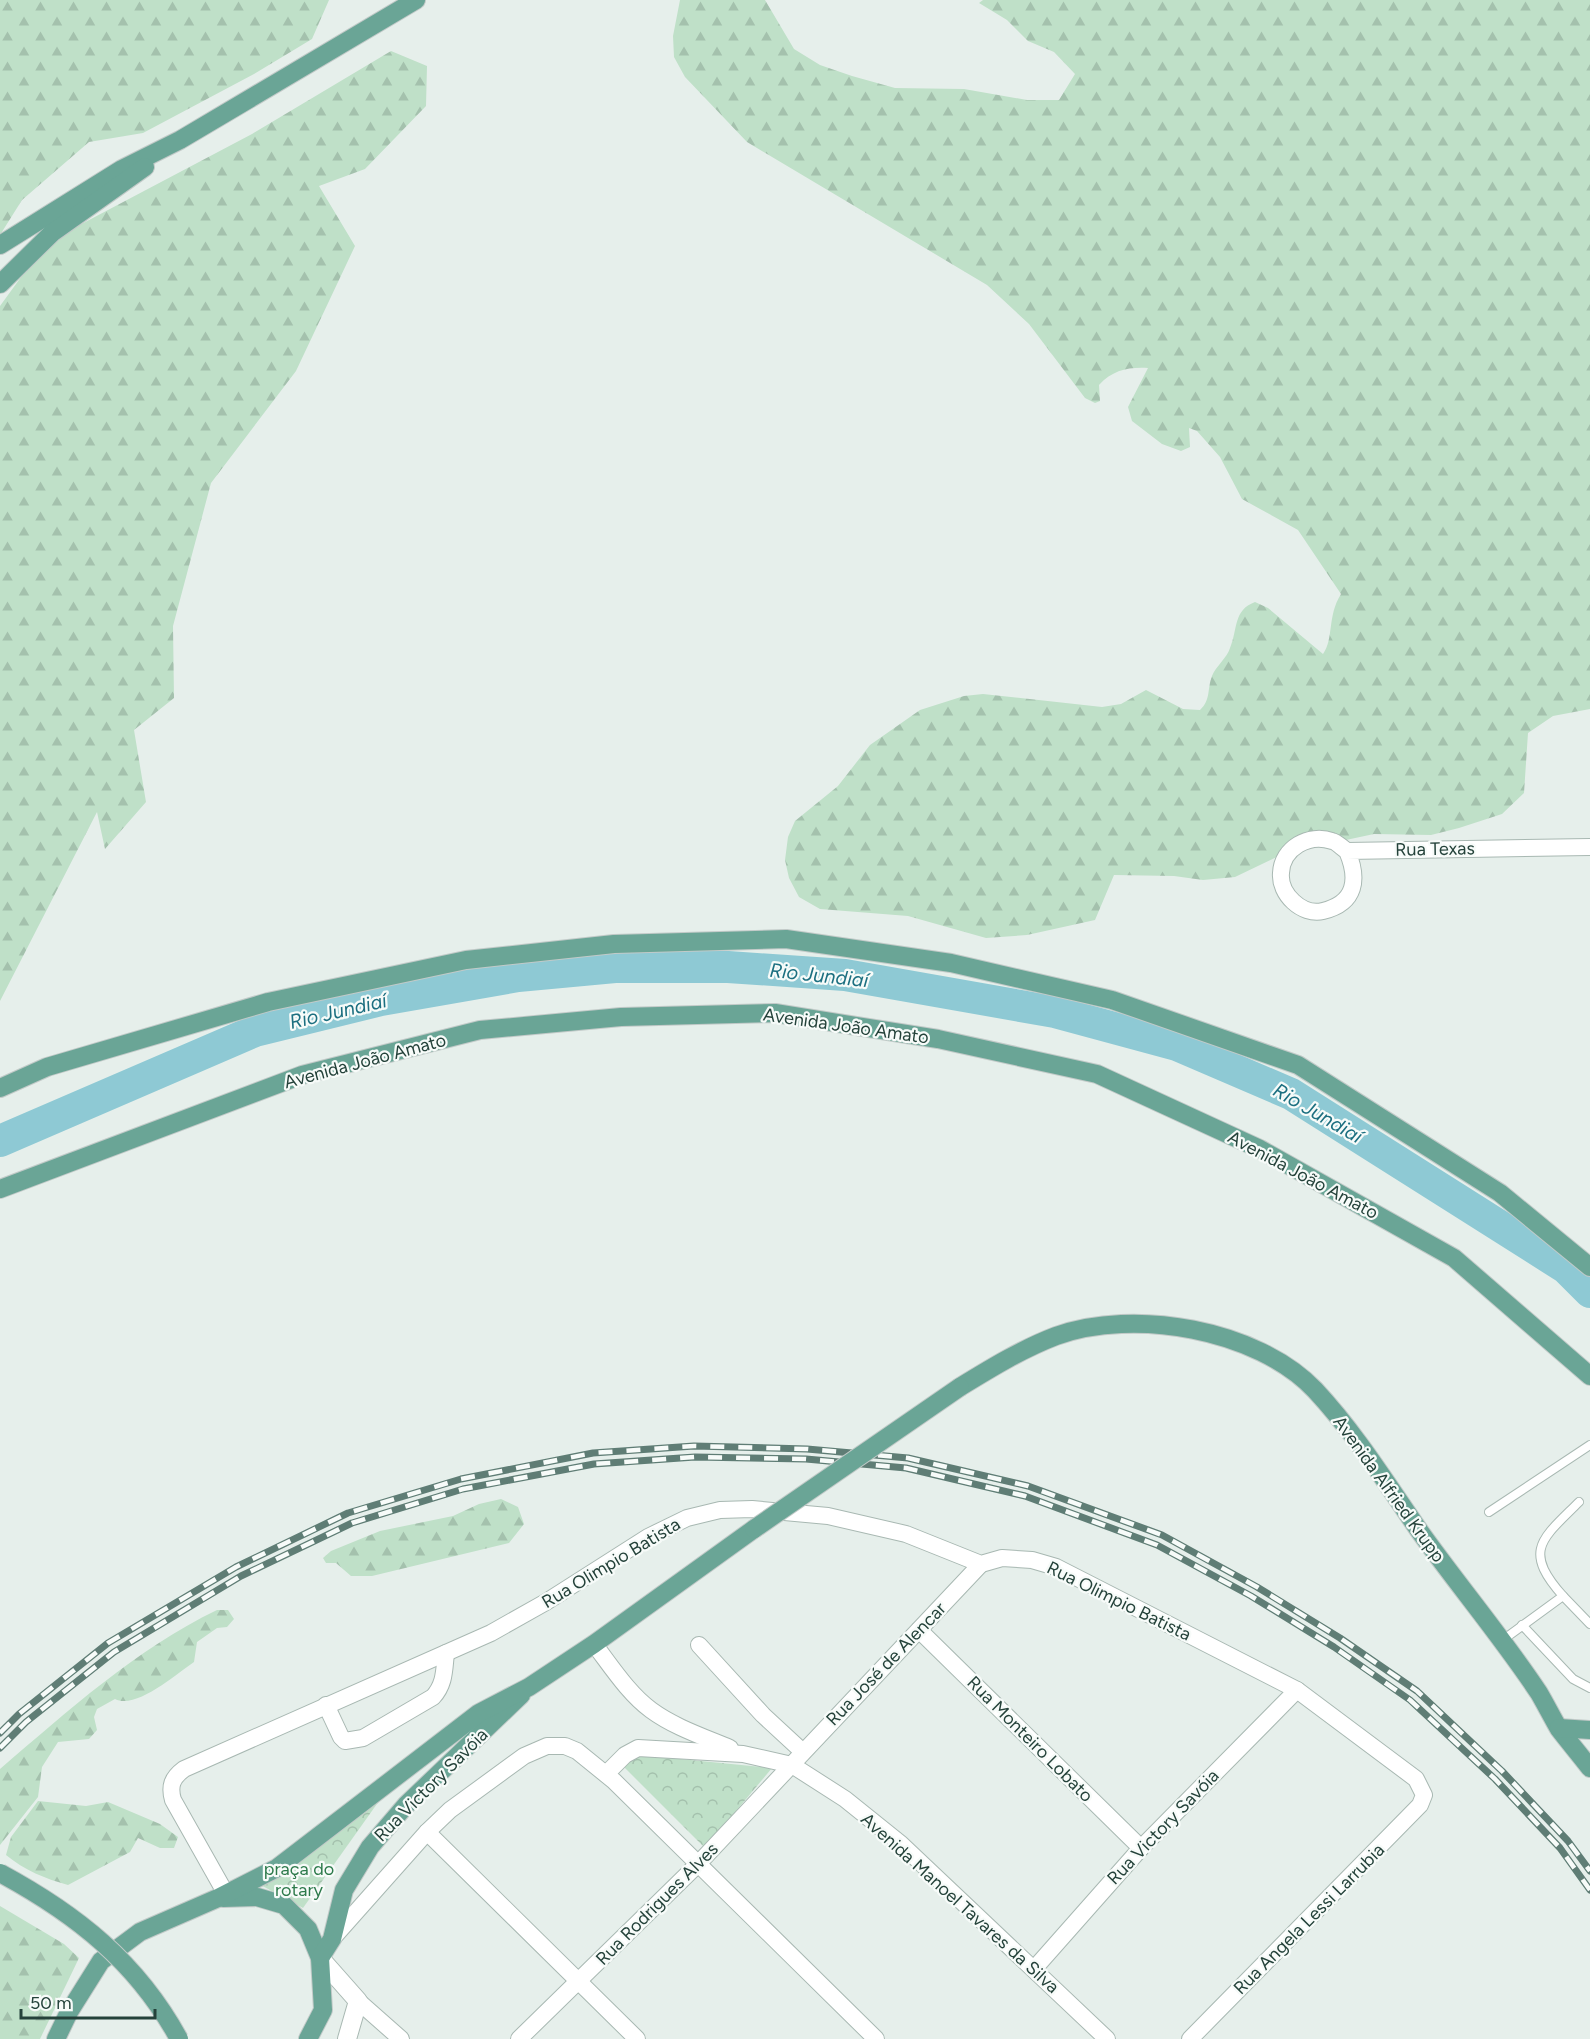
<svg xmlns="http://www.w3.org/2000/svg" width="1590" height="2039" viewBox="0 0 1590 2039" font-family="Figtree,sans-serif">
<style>
.forest{fill:url(#forest-firs)}
.park{fill:url(#park-crowns)}
.lines{fill:none;stroke-linecap:round;stroke-linejoin:round}
.river{stroke:#8ec9d4;stroke-width:32}
.service-casing{stroke:#a8b8b2;stroke-width:10}
.minor-casing{stroke:#a8b8b2;stroke-width:18}
.tertiary-casing{stroke:#a8b8b2;stroke-width:20}
.primary-casing{stroke:#c2cac8;stroke-width:20}
.service{stroke:#fff;stroke-width:8}
.minor{stroke:#fff;stroke-width:16}
.tertiary{stroke:#fff;stroke-width:18}
.primary{stroke:#6aa596;stroke-width:18}
.rail-casing{stroke:#5f7d75;stroke-width:7}
.rail{stroke:#f7fbf9;stroke-width:4.5;stroke-dasharray:14;stroke-linecap:butt}
.primary-bridge-casing{stroke:#c2cac8;stroke-width:20;stroke-linecap:butt}
.primary-bridge{stroke:#6aa596;stroke-width:18}
.labels{text-anchor:middle;dominant-baseline:central;stroke-width:4.5;stroke-linejoin:round;paint-order:stroke}
.street-label{font-size:18px;fill:#24423a;stroke:#f7fbf9}
.park-label{font-size:18px;fill:#2d7a4b;stroke:#f7fbf9}
.water-label{font-size:20px;font-style:italic;fill:#1c6f80;stroke:#f7fbf9}
</style>
<defs>
<pattern id="forest-firs" width="22" height="20" patternUnits="userSpaceOnUse" patternTransform="scale(1.5)"><rect width="22" height="20" fill="#bfe0c8"/><path d="M5 1l3.5 6h-7zM16 11l3.5 6h-7z" fill="#a4c1ad"/></pattern>
<pattern id="park-crowns" width="20" height="18" patternUnits="userSpaceOnUse" patternTransform="scale(1.5)"><rect width="20" height="18" fill="#bfe0c8"/><path d="M2 6a3 3 0 1 1 6 0M12 15a3 3 0 1 1 6 0" fill="none" stroke="#a4c1ad"/></pattern>
</defs>
<rect width="100%" height="100%" fill="#e6efeb"/>
<!-- forest -->
<g class="forest">
<polygon points="0,0 329,0 312,39 254,74 143,133 89,142 22,200 0,235"/>
<path d="M 680,0 L 765,0 L 794,49 L 820,65 L 852,76 L 895,88 L 964,89 L 1027,100 L 1059,100 L 1075,74 L 1054,52 L 1028,41 L 1007,20 L 979,3 L 983,0 L 1590,0 L 1590,709 L 1553,716 L 1528,733 L 1524,793 L 1502,814 L 1459,828 L 1431,835 L 1374,834 L 1285,853 L 1235,877 L 1203,880 L 1174,876 L 1114,875 L 1095,920 L 1027,935 L 986,938 L 908,916 L 820,909 L 799,897 L 789,878 L 785,860 L 788,837 L 795,821 L 838,786 L 870,745 L 920,710 L 964,696 L 983,694 L 1102,707 L 1121,704 L 1146,690 L 1183,709 L 1200,710 C 1211,700 1207,689 1212,676 C 1216,666 1227,658 1230,648 C 1238,629 1233,610 1255,602 L 1268,608 L 1323,654 C 1334,639 1327,616 1341,594 L 1298,530 L 1242,499 L 1220,457 L 1197,431 L 1189,428 L 1190,447 L 1181,451 L 1162,444 L 1132,421 L 1128,407 L 1148,368 C 1128,367 1113,370 1099,385 L 1100,401 L 1095,403 L 1085,398 L 1029,324 L 987,285 L 747,142 L 685,77 L 674,57 L 673,36 Z"/>
<polygon points="391,51 427,66 426,106 365,169 319,186 355,246 296,371 211,483 173,626 174,698 134,730 146,802 105,849 97,812 0,1001 0,306 32,262 72,229 252,134"/>
<polygon points="501,1499 518,1507 524,1524 509,1543 372,1576 351,1576 336,1563 326,1563 323,1558 331,1551 380,1531 453,1516 479,1504"/>
<path d="M 217,1610 L 228,1610 L 234,1619 L 227,1627 L 217,1628 L 197,1642 L 194,1662 C 176,1674 136,1710 115,1699 L 97,1709 L 94,1717 L 97,1730 L 89,1739 L 58,1742 L 42,1767 L 38,1797 L 0,1845 L 0,1769 C 68,1711 136,1649 217,1610 Z"/>
<path d="M 38,1801 L 86,1806 L 108,1802 L 160,1824 L 178,1837 L 174,1848 L 160,1848 L 138,1838 L 130,1852 L 68,1885 C 46,1879 24,1870 6,1855 L 11,1837 Z"/>
<polygon points="0,1906 64,1944 79,1958 40,2039 0,2039"/>
</g>
<!-- park -->
<g class="park">
<polygon points="640,1755 772,1768 705,1848 625,1768 625,1764"/>
<polygon points="384,1794 303,1908 259,1884"/>
</g>
<g class="lines">
<!-- river -->
<polyline class="river" points="0,1141 255,1031 381,1000 518,976 615,967 728,967 845,975 1055,1012 1177,1045 1291,1094 1566,1268 1590,1292"/>
<defs>
<g id="service">
<polyline points="1489,1512 1590,1445"/>
<polyline points="1563,1596 1590,1624"/>
<polyline points="1522,1625 1573,1679 1590,1688"/>
<path d="M 1500,1642 L 1563,1596 C 1522,1550 1542,1539 1579,1502"/>
</g>
<g id="minor">
<path d="M 1347,851 C 1359,879 1356,903 1323,911 C 1302,916 1279,894 1281,873 C 1282,848 1309,833 1332,841 C 1337,842 1342,848 1347,851 L 1590,847"/>
<polyline points="919,1630 1141,1848"/>
<path d="M 594,1644 C 611,1666 628,1693 651,1710 C 674,1727 704,1737 730,1748"/>
<polyline points="699,1645 763,1715 803,1752"/>
<path d="M 326,1705 L 341,1737 L 345,1741 L 363,1738 L 433,1697 C 445,1684 444,1670 446,1653"/>
<polyline points="606,1774 625,1755 638,1748 743,1754 792,1765 845,1799 901,1844 1107,2039"/>
<polyline points="427,1832 637,2039"/>
<path d="M 226,1894 L 173,1800 C 169,1786 172,1778 184,1769 L 491,1633 L 546,1602 L 648,1537 L 687,1518 L 720,1510 L 752,1509 L 828,1516 L 906,1534 L 981,1564 L 1002,1558 L 1032,1560 L 1056,1567 L 1297,1690 L 1416,1779 L 1424,1795 L 1420,1805 L 1190,2039"/>
<polyline points="332,1939 427,1832 450,1810 524,1756 547,1746 565,1746 577,1751 614,1781 876,2039"/>
<polyline points="1034,1969 1141,1848 1297,1690"/>
<polyline points="358,2001 401,2039"/>
<polyline points="519,2039 697,1865 981,1564"/>
</g>
<polyline id="tertiary" points="320,1958 358,2001 347,2039"/>
<g id="primary">
<polyline points="0,245 122,169 180,140 416,0"/>
<polyline points="0,284 52,233 145,167"/>
<polyline points="0,1088 47,1067 268,1002 466,960 614,944 786,939 951,963 1112,1000 1298,1065 1500,1193 1590,1267"/>
<polyline points="0,1189 302,1075 480,1030 621,1017 775,1013 938,1039 1097,1074 1260,1149 1454,1258 1590,1376"/>
<path d="M 960,1387 C 991,1368 1022,1349 1056,1336 C 1134,1308 1257,1329 1315,1390 C 1355,1433 1385,1481 1418,1529 C 1457,1584 1502,1637 1539,1693 C 1546,1705 1552,1717 1559,1729 C 1569,1742 1580,1755 1590,1768"/>
<polyline points="1559,1728 1590,1730"/>
<polyline points="223,1898 257,1897 284,1905 308,1929 320,1958 323,2010 308,2039"/>
<polyline points="320,1958 332,1939 344,1890 370,1847 406,1805 521,1695"/>
<polyline points="56,2039 69,2012 101,1961 140,1932 218,1898 277,1868 479,1713 529,1687 594,1644 754,1529"/>
</g>
</defs>
<!-- service casing -->
<use href="#service" class="service-casing"/>
<!-- minor casing -->
<use href="#minor" class="minor-casing"/>
<!-- tertiary casing -->
<use href="#tertiary" class="tertiary-casing"/>
<!-- primary casing -->
<use href="#primary" class="primary-casing"/>
<!-- service -->
<use href="#service" class="service"/>
<!-- minor -->
<use href="#minor" class="minor"/>
<!-- tertiary -->
<use href="#tertiary" class="tertiary"/>
<!-- primary -->
<use href="#primary" class="primary"/>
<defs>
<g id="rail">
<polyline points="0,1733 19,1714 108,1643 236,1567 348,1513 461,1479 593,1453 694,1446 807,1449 908,1458 1028,1486 1162,1535 1257,1587 1340,1638 1417,1691 1502,1771 1568,1841 1590,1871"/>
<polyline points="0,1748 26,1722 114,1652 241,1576 352,1523 463,1489 594,1464 695,1457 806,1459 906,1468 1025,1496 1157,1545 1251,1596 1334,1647 1410,1700 1495,1779 1560,1848 1590,1890"/>
</g>
</defs>
<!-- rail casing -->
<use href="#rail" class="rail-casing"/>
<!-- rail -->
<use href="#rail" class="rail"/>
<defs>
<g id="primary-bridge">
<polyline points="754,1529 960,1387"/>
<path d="M 0,1873 C 76,1914 137,1962 179,2039"/>
</g>
</defs>
<!-- primary-bridge casing -->
<use href="#primary-bridge" class="primary-bridge-casing"/>
<!-- primary-bridge -->
<use href="#primary-bridge" class="primary-bridge"/>
</g>
<g class="labels">
<!-- street labels -->
<g class="street-label">
<text transform="translate(1435 849) rotate(-1)">Rua Texas</text>
<text transform="translate(846 1026) rotate(8)">Avenida João Amato</text>
<text transform="translate(365 1061) rotate(-15)">Avenida João Amato</text>
<text transform="translate(1303 1175) rotate(28)">Avenida João Amato</text>
<text transform="translate(1389 1489) rotate(54)">Avenida Alfried Krupp</text>
<text transform="translate(611 1563) rotate(-31)">Rua Olimpio Batista</text>
<text transform="translate(1119 1601) rotate(26)">Rua Olimpio Batista</text>
<text transform="translate(886 1664) rotate(-46)">Rua José de Alencar</text>
<text transform="translate(1030 1739) rotate(45)">Rua Monteiro Lobato</text>
<text transform="translate(431 1785) rotate(-45)">Rua Victory Savóia</text>
<text transform="translate(1163 1827) rotate(-46)">Rua Victory Savóia</text>
<text transform="translate(960 1903) rotate(42)">Avenida Manoel Tavares da Silva</text>
<text transform="translate(657 1904) rotate(-45)">Rua Rodrigues Alves</text>
<text transform="translate(1309 1919) rotate(-45)">Rua Angela Lessi Larrubia</text>
</g>
<!-- park labels -->
<g class="park-label">
<text x="299" y="1869">praça do<tspan x="299" dy="21">rotary</tspan></text>
</g>
<!-- water labels -->
<g class="water-label">
<text transform="translate(819 975) rotate(6)">Rio Jundiaí</text>
<text transform="translate(338 1011) rotate(-13)">Rio Jundiaí</text>
<text transform="translate(1318 1113) rotate(30)">Rio Jundiaí</text>
</g>
</g>
<!-- scale -->
<path d="M21 2009v9h134v-9" fill="none" stroke="#24423a" stroke-width="3"/>
<text x="30" y="2009" font-size="18" fill="#24423a" stroke="#f7fbf9" stroke-width="4.5" paint-order="stroke">50 m</text>
</svg>
